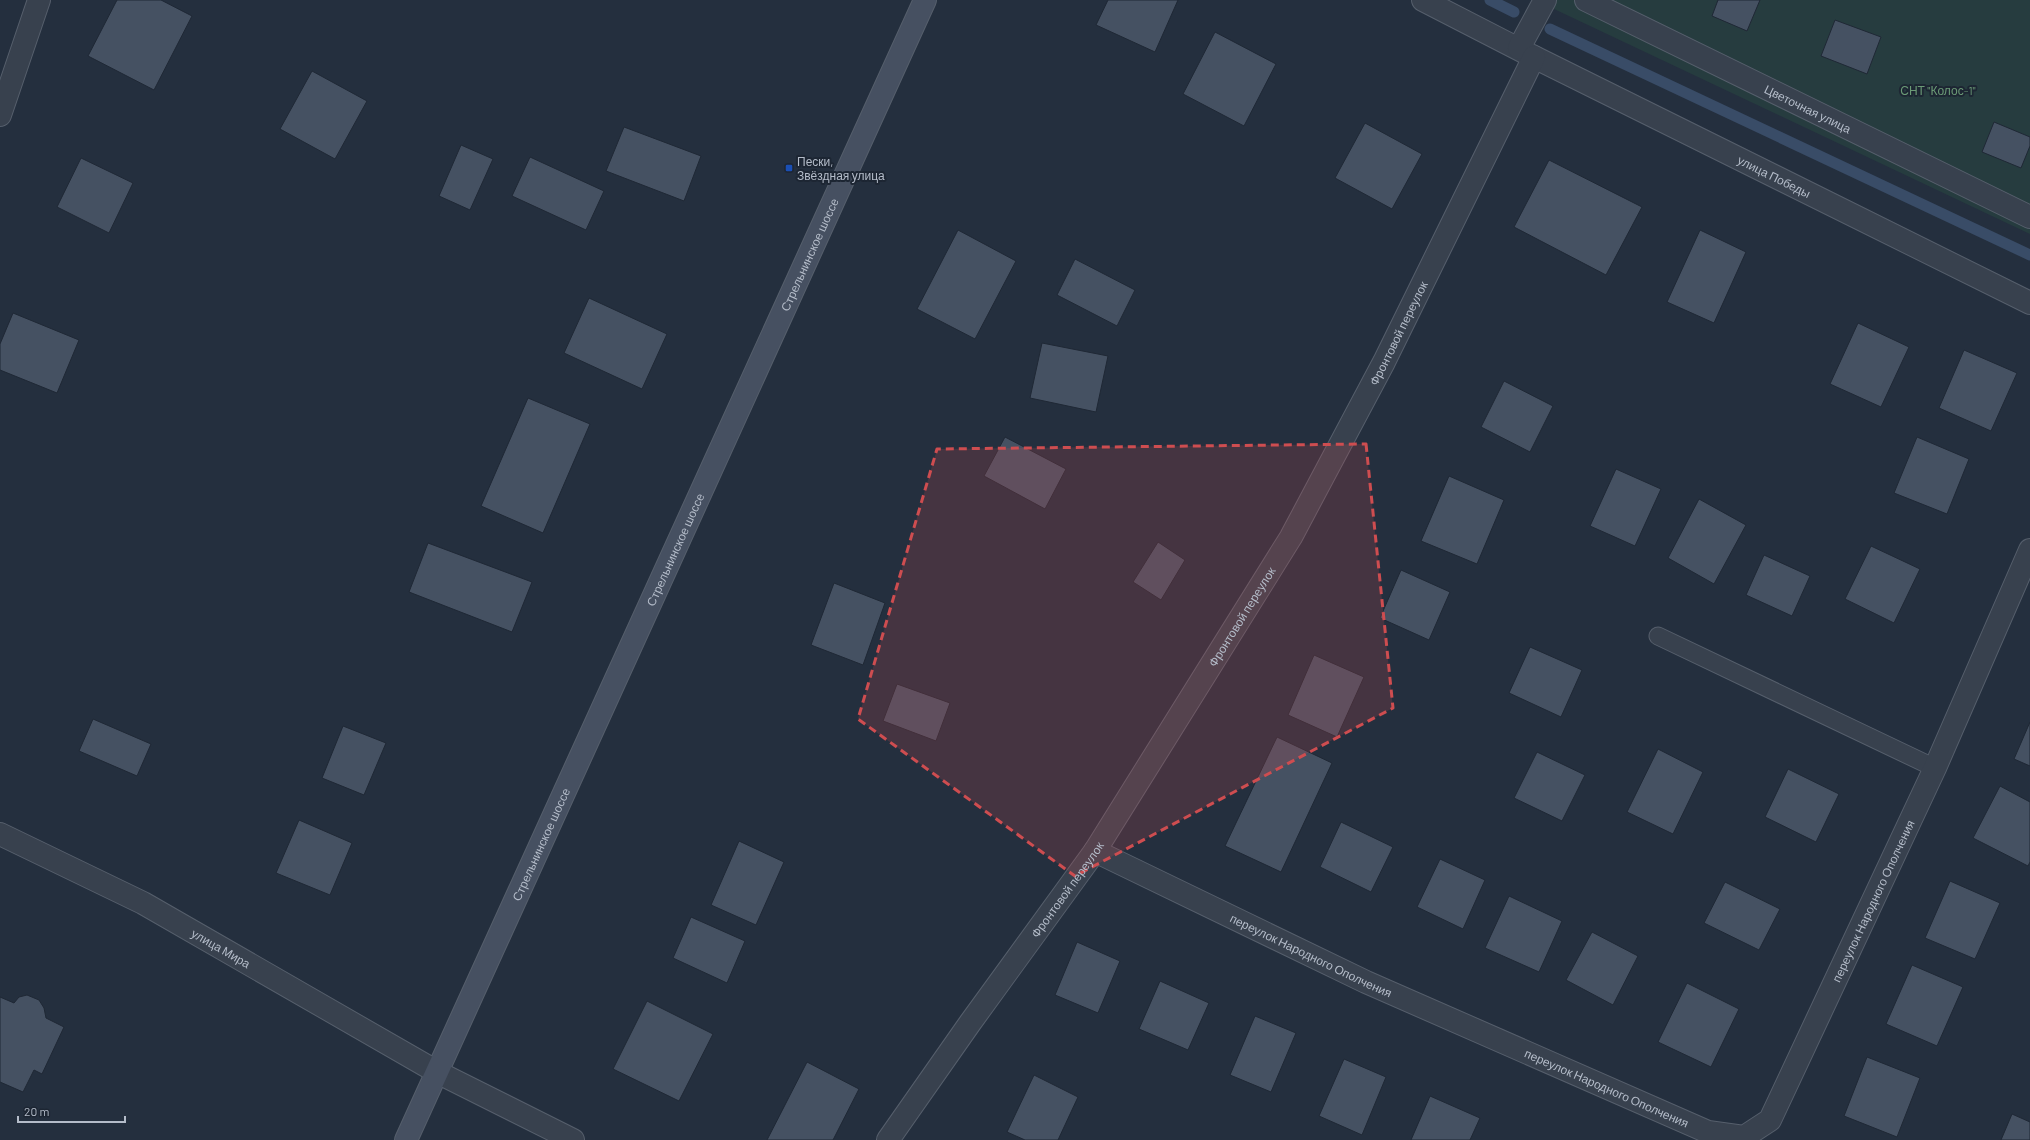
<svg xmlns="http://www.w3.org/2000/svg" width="2030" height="1140" viewBox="0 0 2030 1140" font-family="Barlow,sans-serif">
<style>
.green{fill:#263c3f}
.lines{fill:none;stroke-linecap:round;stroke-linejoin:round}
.stream{stroke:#394c67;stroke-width:11}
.building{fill:#455162;stroke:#1f2835}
.service-casing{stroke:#565f6c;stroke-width:19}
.minor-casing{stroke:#565f6c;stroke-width:24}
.secondary-casing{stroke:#565f6c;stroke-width:24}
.service{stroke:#38414e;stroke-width:17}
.minor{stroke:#38414e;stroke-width:22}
.secondary{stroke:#465061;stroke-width:22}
.marked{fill:#ce4d50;fill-opacity:0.2;stroke:#ce4d50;stroke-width:3;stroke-dasharray:8 5;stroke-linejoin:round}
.transit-dot{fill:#1a4fb4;stroke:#1d2633;stroke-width:1.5}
.labels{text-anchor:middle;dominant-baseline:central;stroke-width:4;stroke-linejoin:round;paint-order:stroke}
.park-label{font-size:12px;fill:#6b9a76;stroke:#1d2633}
.street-label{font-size:12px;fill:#b4bcc9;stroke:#1d2633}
.poi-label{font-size:12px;fill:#b4bcc9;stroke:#1d2633;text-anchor:start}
</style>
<rect width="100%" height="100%" fill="#242f3e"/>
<!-- green -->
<polygon class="green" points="1535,0 2030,0 2030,234"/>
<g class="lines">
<!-- stream -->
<g class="stream">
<polyline points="1490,0 1514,12"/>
<polyline points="1550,29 2030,255"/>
</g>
</g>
<!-- building -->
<g class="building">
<polygon points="117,0 161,0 192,16 154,90 88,56"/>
<polygon points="1108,0 1178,0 1155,52 1096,25"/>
<polygon points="1718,0 1760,0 1747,31 1712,16"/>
<polygon points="1835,20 1881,37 1867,74 1821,56"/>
<polygon points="1215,32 1276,64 1244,126 1183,94"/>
<polygon points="312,71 367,101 335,159 280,129"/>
<polygon points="1994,122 2030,137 2030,146 2021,168 1982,152"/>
<polygon points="1365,123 1422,154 1392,209 1335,178"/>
<polygon points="624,127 701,156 684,201 606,171"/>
<polygon points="461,145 493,159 470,210 439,196"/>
<polygon points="530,157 604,191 586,230 512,196"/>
<polygon points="81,158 133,183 109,233 57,207"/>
<polygon points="1549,160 1642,207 1606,275 1514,227"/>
<polygon points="958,230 1016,261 975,339 917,309"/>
<polygon points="1700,230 1746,252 1714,323 1667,302"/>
<polygon points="1075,259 1135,290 1117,326 1057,295"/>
<polygon points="589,298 667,334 642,389 564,353"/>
<polygon points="13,313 79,340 57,393 0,370 0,344"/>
<polygon points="1858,323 1909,347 1881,407 1830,384"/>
<polygon points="1042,343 1108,356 1096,412 1030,398"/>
<polygon points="1964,350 2017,373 1991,431 1939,408"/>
<polygon points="1504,381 1553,406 1530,452 1481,427"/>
<polygon points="528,398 590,424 543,533 481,506"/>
<polygon points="1005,437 1066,469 1045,509 984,476"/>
<polygon points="1917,437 1969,459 1947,514 1894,493"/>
<polygon points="1616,469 1661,489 1635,546 1590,526"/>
<polygon points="1449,476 1504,500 1477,564 1421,541"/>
<polygon points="1699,499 1746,525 1714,584 1668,558"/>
<polygon points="1158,542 1185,560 1161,600 1133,582"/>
<polygon points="428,543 532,582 512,632 409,592"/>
<polygon points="1871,546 1920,569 1894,623 1845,599"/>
<polygon points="1764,555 1810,576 1792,616 1746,595"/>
<polygon points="1401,570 1450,592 1429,640 1380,618"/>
<polygon points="834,583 885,603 863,665 811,645"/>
<polygon points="1530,647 1582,670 1561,717 1509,693"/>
<polygon points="1314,655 1364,677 1337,737 1288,715"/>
<polygon points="897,684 950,703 936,741 883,721"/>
<polygon points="93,719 151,744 137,776 79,751"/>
<polygon points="2030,722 2030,766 2014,759"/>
<polygon points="343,726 386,743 364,795 322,778"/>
<polygon points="1277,737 1332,763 1281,872 1225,846"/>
<polygon points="1658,749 1703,772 1673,834 1627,812"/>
<polygon points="1537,752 1585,775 1562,821 1514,798"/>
<polygon points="1788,769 1839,794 1816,842 1765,817"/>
<polygon points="2000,786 2030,802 2030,862 2028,866 1973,838"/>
<polygon points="299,820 352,843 330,895 276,873"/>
<polygon points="1341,822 1393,847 1371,892 1320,867"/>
<polygon points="739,841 784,862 756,925 711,905"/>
<polygon points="1440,859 1485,880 1463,929 1417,907"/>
<polygon points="1950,881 2000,903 1975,959 1925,938"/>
<polygon points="1725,882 1780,909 1759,950 1704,923"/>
<polygon points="1509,896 1562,921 1539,972 1485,948"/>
<polygon points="691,917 745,941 727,983 673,958"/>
<polygon points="1592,932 1638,956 1613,1005 1566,980"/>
<polygon points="1077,942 1120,961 1098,1013 1055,995"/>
<polygon points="1912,965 1963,987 1937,1046 1886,1024"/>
<polygon points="1160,981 1209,1003 1188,1050 1139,1029"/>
<polygon points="1687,983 1739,1009 1711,1067 1658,1042"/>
<polygon points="27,995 39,1000 44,1008 46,1018 64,1027 42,1074 34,1070 23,1092 0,1082 0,997 14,1003 19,997"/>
<polygon points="647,1001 713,1034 679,1101 613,1069"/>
<polygon points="1255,1016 1296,1033 1271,1092 1230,1075"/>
<polygon points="1867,1057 1920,1078 1897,1137 1844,1116"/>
<polygon points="1344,1059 1386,1077 1362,1135 1319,1116"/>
<polygon points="807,1062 859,1089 833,1140 767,1140"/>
<polygon points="1034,1075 1078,1097 1058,1140 1025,1140 1007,1132"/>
<polygon points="1430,1096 1480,1118 1470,1140 1411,1140"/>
<polygon points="2012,1114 2030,1122 2030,1140 2001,1140"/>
</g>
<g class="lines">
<defs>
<polyline id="service" points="1658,636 1935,768"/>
<g id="minor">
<path id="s1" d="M 1423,0 L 1534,57 L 2030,303"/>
<path id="s2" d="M 1586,0 L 2030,217"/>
<polyline points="1519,48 1545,0"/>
<polyline points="0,115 39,0"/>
<path id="s3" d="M 0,834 L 143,903 L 437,1072 L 573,1140"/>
<path id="s4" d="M 1095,851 L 1366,982 L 1708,1132 L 1744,1137 L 1770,1120 L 1935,768 L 2030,550"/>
<path id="s5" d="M 888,1140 L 970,1023 L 1095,851 L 1291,537 L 1384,362 L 1534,57"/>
</g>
<g id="secondary">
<path id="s6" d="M 406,1140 L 925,0"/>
</g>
</defs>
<!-- service casing -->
<use href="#service" class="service-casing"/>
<!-- minor casing -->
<use href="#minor" class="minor-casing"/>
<!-- secondary casing -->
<use href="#secondary" class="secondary-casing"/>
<!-- service -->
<use href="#service" class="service"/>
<!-- minor -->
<use href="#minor" class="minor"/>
<!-- secondary -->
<use href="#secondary" class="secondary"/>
</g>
<!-- marked area -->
<path class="marked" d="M 1366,444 L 1393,708 L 1075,876 L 858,719 L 937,449 Z"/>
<!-- markers -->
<rect class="transit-dot" x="785" y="164" width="8" height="8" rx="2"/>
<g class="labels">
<!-- park labels -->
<g class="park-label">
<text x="1938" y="90">СНТ "Колос-1"</text>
</g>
<!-- street labels -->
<g class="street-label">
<text stroke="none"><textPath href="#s2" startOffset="247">Цветочная улица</textPath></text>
<text stroke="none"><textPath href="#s1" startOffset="393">улица Победы</textPath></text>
<text stroke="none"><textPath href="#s6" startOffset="973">Стрельнинское шоссе</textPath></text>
<text stroke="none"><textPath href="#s5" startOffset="956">Фронтовой переулок</textPath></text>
<text stroke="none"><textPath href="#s6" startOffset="649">Стрельнинское шоссе</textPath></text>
<text stroke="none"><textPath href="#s5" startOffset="632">Фронтовой переулок</textPath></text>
<text stroke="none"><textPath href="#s6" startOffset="325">Стрельнинское шоссе</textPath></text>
<text stroke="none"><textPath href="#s5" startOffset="308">Фронтовой переулок</textPath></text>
<text stroke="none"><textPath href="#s4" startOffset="984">переулок Народного Ополчения</textPath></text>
<text stroke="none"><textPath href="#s3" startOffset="249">улица Мира</textPath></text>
<text stroke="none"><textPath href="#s4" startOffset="240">переулок Народного Ополчения</textPath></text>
<text stroke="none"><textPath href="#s4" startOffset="564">переулок Народного Ополчения</textPath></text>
</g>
<!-- poi labels -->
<g class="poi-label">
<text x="797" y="161">Пески,<tspan x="797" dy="14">Звёздная улица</tspan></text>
</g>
</g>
<!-- scale -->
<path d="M18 1116v6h107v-6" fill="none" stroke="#b4bcc9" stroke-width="2"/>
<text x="24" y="1116" font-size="12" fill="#b4bcc9" stroke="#1d2633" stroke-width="3" paint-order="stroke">20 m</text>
</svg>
